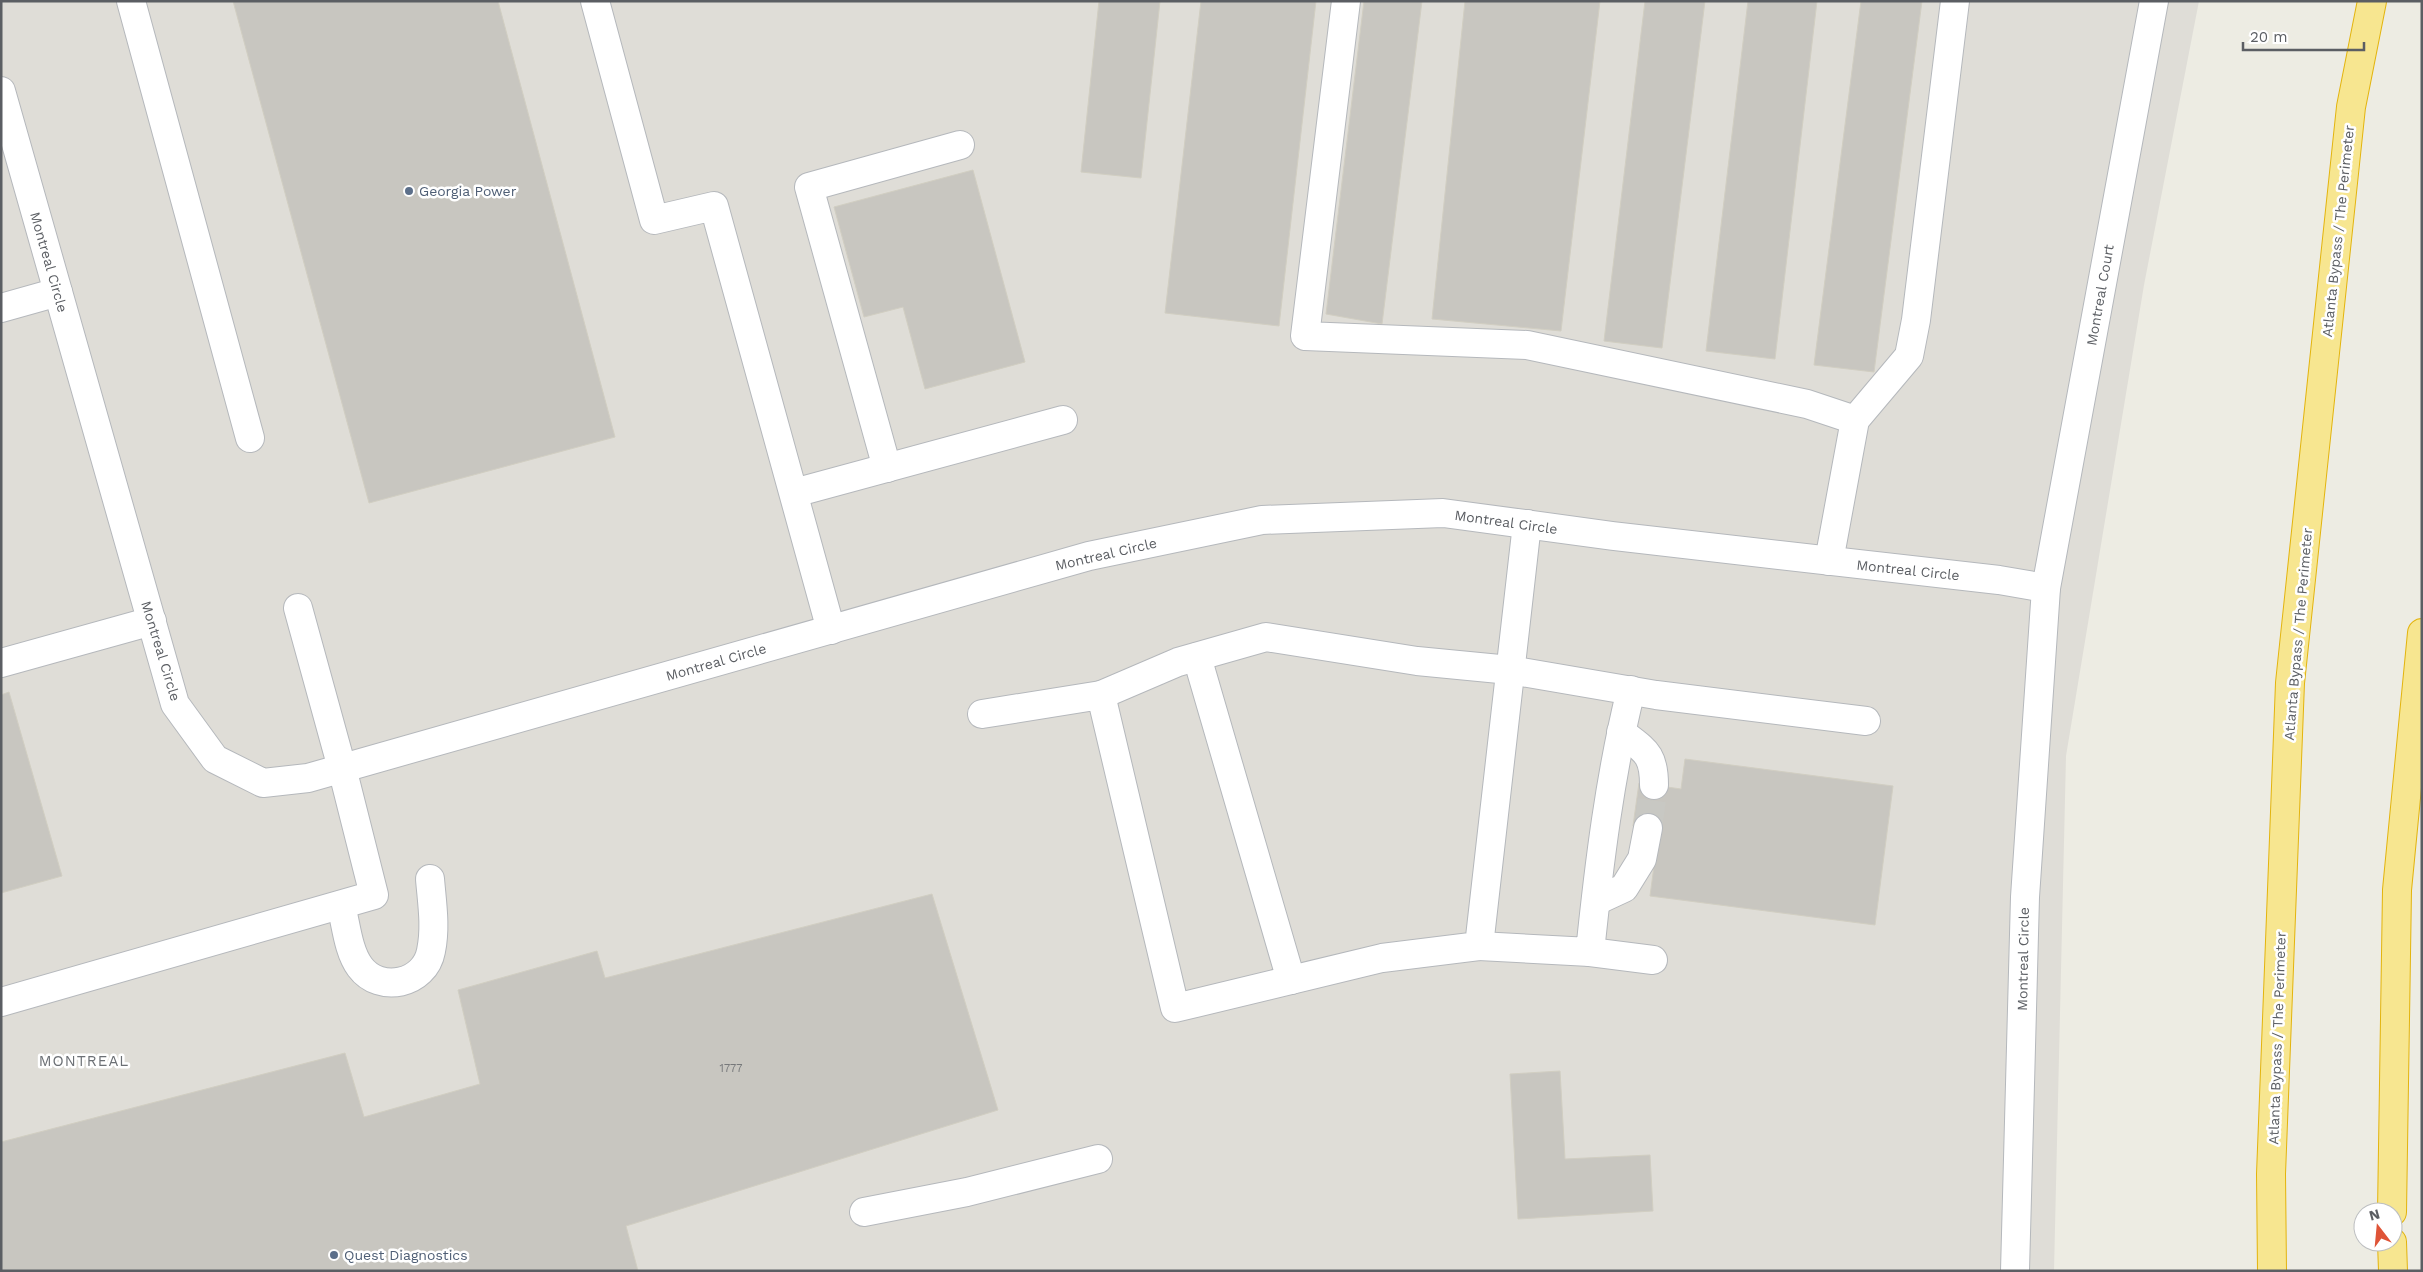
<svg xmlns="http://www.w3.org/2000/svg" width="2423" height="1272" viewBox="0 0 2423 1272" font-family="'Work Sans',sans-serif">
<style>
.industrial{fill:#dfddd7}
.building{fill:#c8c6c0;stroke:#d1cec2}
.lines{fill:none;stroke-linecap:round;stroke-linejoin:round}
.minor-tunnel{stroke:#c8c8c3;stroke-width:28;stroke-dasharray:28 14;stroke-linecap:butt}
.minor-casing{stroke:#b5b8bc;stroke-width:30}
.highway-casing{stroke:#e3b40d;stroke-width:30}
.minor{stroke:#fff;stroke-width:28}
.highway{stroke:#f7e690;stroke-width:28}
.service-dot{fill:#5c6f8a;stroke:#fff;stroke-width:2}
.labels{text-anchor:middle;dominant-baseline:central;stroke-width:5;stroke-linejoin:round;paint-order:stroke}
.number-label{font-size:11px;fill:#76787a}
.service-label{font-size:14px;fill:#4e5e75;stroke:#fff;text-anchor:start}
.street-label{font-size:14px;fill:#5b5e63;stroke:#fff}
.neighbourhood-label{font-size:15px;letter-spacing:1px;fill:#6c7075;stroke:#fff}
</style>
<rect width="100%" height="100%" fill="#edece3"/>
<!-- industrial -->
<polygon class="industrial" points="1,1 2199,1 2144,285 2066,756 2054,1271 1,1271"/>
<!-- building -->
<g class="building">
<polygon points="233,1 498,1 615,437 369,503"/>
<polygon points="1099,1 1160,1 1141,178 1081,172"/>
<polygon points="1201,1 1316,1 1279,326 1165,313"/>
<polygon points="1364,1 1422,1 1382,324 1326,314"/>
<polygon points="1465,1 1600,1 1561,331 1432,319"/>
<polygon points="1645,1 1705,1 1662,348 1604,341"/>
<polygon points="1748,1 1817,1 1775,359 1706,351"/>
<polygon points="1861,1 1922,1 1874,372 1814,365"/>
<polygon points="973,170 1025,362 925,389 903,307 864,317 834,207"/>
<polygon points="9,692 62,876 1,893 1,695"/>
<polygon points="1685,759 1893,786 1875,925 1650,896 1659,829 1633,826 1639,783 1681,789"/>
<polygon points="932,894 998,1110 626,1226 638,1271 1,1271 1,1142 345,1053 364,1117 480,1084 458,990 597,951 605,978"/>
<polygon points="1560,1071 1565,1159 1650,1155 1653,1211 1518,1219 1510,1074"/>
</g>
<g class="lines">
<!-- minor-tunnel -->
<polyline class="minor-tunnel" points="1648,828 1654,785"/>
<defs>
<g id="minor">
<polyline points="131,1 250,438"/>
<polyline points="595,1 654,220 714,206 831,630"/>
<polyline points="1346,1 1305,336 1527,345 1807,404 1855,420"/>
<polyline points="1,91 175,704 215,759 263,783 308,778 1089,556 1262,520 1443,513 1613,536 1999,580 2046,588"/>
<polyline points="1,308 58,292"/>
<polyline points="887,468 809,187 960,145"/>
<polyline points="794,493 1063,420"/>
<polyline points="1829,561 1855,420 1909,356 1916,320 1955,1"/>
<polyline points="1197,657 1291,980"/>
<polyline points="1,663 152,621"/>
<polyline points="1101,695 1178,662 1266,637 1417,661 1510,670 1656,695 1866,721"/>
<polyline points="982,714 1101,695 1175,1008 1382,958 1479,946 1527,524"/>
<path d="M 1621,732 C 1645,751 1654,753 1654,785"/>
<polyline points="1596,901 1624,888 1642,859 1648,828"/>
<path d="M 341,905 C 346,924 348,951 360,967 C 380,994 425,984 431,951 C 436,927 432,903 430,879"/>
<path d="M 1479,946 L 1590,952 C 1599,864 1610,775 1631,690"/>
<polyline points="1590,952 1653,960"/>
<polyline points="1,1002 374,895 342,768 298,608"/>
<polyline points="864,1212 967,1192 1098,1159"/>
<polyline points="2015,1271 2025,897 2046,588 2154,1"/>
</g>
<g id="highway">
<polyline points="2392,1212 2397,890 2422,633"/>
<polyline points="2392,1242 2393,1271"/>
<polyline points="2272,1271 2271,1174 2290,683 2351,107 2372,1"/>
</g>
</defs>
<!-- minor casing -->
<use href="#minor" class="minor-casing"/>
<!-- highway casing -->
<use href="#highway" class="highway-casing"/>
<!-- minor -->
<use href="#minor" class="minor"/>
<!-- highway -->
<use href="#highway" class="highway"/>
</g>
<!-- markers -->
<g class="service-dot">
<circle cx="409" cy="191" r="5"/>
<circle cx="334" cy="1255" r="5"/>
</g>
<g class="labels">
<!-- number labels -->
<g class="number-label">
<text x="731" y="1068">1777</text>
</g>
<!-- service labels -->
<g class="service-label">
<text x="419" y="191">Georgia Power</text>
<text x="344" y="1255">Quest Diagnostics</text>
</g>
<!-- street labels -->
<g class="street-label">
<text transform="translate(2338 231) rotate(-84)">Atlanta Bypass / The Perimeter</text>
<text transform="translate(49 262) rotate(74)">Montreal Circle</text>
<text transform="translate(2100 295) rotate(-80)">Montreal Court</text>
<text transform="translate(1506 522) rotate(8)">Montreal Circle</text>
<text transform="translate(1106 554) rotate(-13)">Montreal Circle</text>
<text transform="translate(1908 570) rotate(6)">Montreal Circle</text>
<text transform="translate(2298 634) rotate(-85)">Atlanta Bypass / The Perimeter</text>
<text transform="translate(161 651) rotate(73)">Montreal Circle</text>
<text transform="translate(716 662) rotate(-16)">Montreal Circle</text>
<text transform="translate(2023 959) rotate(-89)">Montreal Circle</text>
<text transform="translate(2277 1038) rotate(-88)">Atlanta Bypass / The Perimeter</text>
</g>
<!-- neighbourhood labels -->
<g class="neighbourhood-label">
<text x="84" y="1061">MONTREAL</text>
</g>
</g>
<!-- border -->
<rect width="2423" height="1272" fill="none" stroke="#5b5e63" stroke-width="5"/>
<!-- north arrow -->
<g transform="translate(2378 1227) rotate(344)"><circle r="24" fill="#ffffff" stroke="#bdbfc1"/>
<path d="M0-4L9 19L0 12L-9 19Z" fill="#df5437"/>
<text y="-8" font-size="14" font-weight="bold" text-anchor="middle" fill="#5b5e63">N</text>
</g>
<!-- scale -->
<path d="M2243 42v8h121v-8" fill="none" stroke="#5b5e63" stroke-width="2.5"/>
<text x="2250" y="42" font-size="15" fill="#5b5e63" stroke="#ffffff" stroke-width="4" paint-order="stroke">20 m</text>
</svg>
